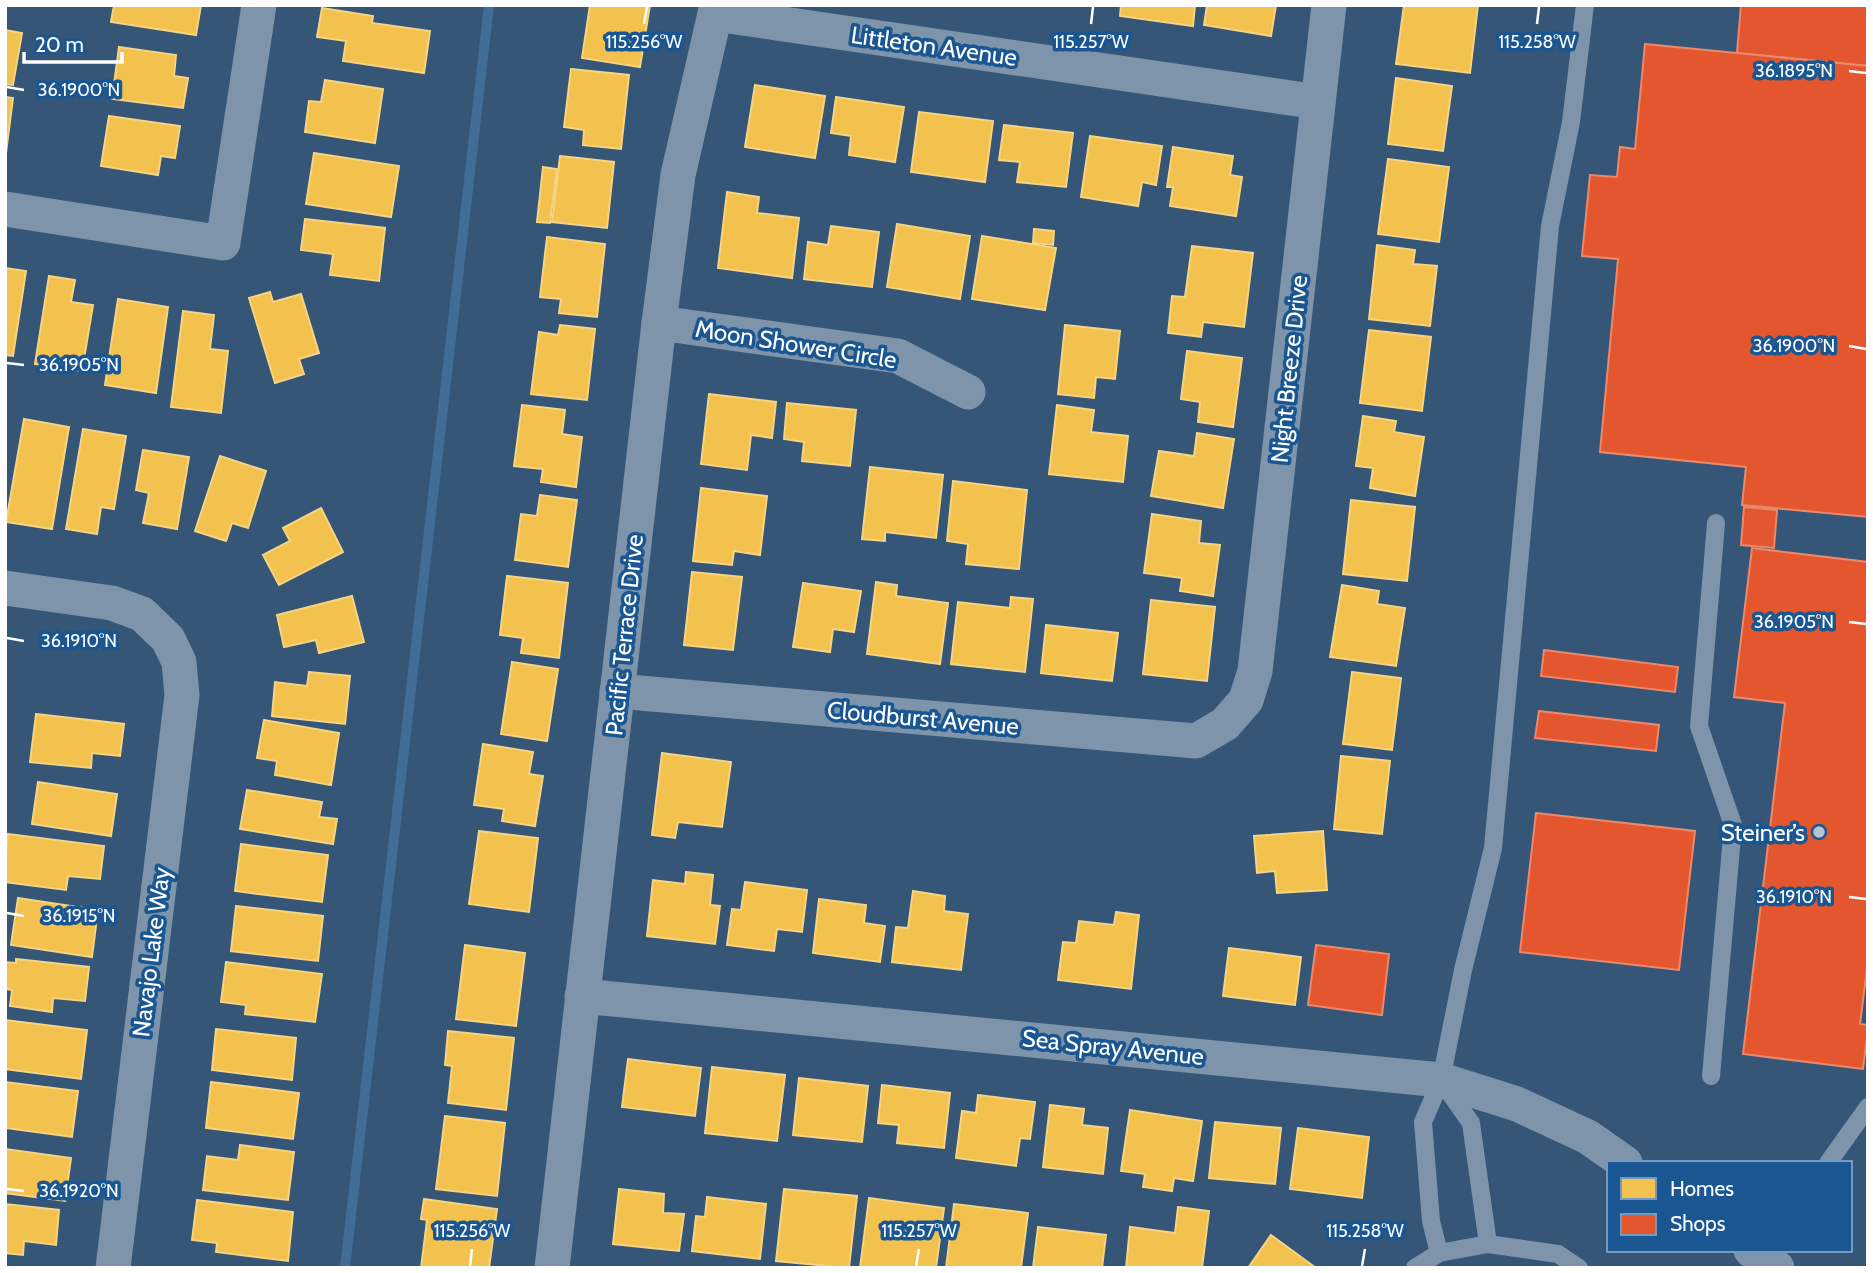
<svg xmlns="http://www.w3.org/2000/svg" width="1873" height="1273" viewBox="0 0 1873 1273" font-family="Cabin,sans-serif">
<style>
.homes{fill:#f2c14e;stroke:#f6d483;stroke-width:2}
.shops{fill:#e4572e;stroke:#ec896d;stroke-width:2}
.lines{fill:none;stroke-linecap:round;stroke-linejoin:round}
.stream{stroke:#416c95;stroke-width:10}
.service{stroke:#7d94aa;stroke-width:18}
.minor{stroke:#7d94aa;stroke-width:35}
.ticks{fill:none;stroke:#fff;stroke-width:2.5}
.poi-dot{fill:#b8c4cf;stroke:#1a5792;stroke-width:2.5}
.labels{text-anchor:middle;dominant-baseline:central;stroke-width:7;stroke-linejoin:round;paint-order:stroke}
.street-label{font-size:24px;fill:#fff;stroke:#1a5792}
.poi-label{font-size:24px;fill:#fff;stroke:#1a5792;text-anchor:end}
.ticks-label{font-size:18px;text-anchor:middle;fill:#fff;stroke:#1a5792;stroke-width:7;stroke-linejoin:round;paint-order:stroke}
</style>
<rect width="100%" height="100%" fill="#355677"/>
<!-- homes -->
<g class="homes">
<polygon points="114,5 201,5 196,35 111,22"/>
<polygon points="590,5 650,5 640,67 582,58"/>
<polygon points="1121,5 1195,5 1193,26 1120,16"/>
<polygon points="1207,5 1276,5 1271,36 1204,25"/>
<polygon points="1404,5 1478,5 1470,73 1396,64"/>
<polygon points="322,8 373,16 372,23 430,31 424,73 343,61 346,41 317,37"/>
<polygon points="5,30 22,33 13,85 5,84"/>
<polygon points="119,47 176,55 174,76 188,78 183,108 112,99"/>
<polygon points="571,69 629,75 621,149 583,145 584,130 564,127"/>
<polygon points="1396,78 1452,86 1443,151 1388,144"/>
<polygon points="325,80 383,89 375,143 305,132 309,101 321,102"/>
<polygon points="755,85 825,96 815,158 745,147"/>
<polygon points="5,97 13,98 6,153 5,153"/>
<polygon points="836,97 904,107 895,162 849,155 851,136 831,133"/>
<polygon points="919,112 993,121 985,182 911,172"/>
<polygon points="109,116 180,126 175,158 161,156 158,175 101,166"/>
<polygon points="1004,125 1073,133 1066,187 1017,182 1020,162 999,160"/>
<polygon points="1090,136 1162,146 1156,185 1142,182 1138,206 1081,197"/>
<polygon points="1173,147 1233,156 1230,175 1242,177 1236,216 1170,206 1173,187 1167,187"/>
<polygon points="314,153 399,166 391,217 306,204"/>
<polygon points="560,156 614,162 607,228 552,222"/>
<polygon points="1388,159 1449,167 1439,242 1378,234"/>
<polygon points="543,167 557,169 550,223 537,222"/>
<polygon points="727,192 759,197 757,213 799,218 792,278 718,268"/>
<polygon points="305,219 385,228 379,281 330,275 333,254 301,250"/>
<polygon points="897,224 970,236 960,299 887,287"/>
<polygon points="831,226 879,232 872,287 804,279 808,242 828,245"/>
<polygon points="1034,229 1054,231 1053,245 1033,243"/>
<polygon points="982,236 1056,248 1045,310 972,299"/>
<polygon points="547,237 605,244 597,317 559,313 561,299 540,297"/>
<polygon points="1377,245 1415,250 1413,264 1437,266 1430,326 1369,319"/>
<polygon points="1192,246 1253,253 1244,327 1203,322 1201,337 1168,333 1172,296 1185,297"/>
<polygon points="5,268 26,271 13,356 5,355"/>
<polygon points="49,276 75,280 71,302 93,305 82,371 35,364"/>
<polygon points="270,292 273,302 301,294 319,353 299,359 304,374 275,383 249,298"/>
<polygon points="118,299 168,307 156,393 105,385"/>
<polygon points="183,311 214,315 210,349 228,351 221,413 171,407"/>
<polygon points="560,325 595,329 587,400 531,394 539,332 558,335"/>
<polygon points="1065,325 1120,331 1115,379 1096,377 1094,398 1058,394"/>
<polygon points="1369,330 1431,337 1422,411 1360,403"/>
<polygon points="1187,351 1242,358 1233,427 1198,422 1200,402 1181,399"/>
<polygon points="709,394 776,402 772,438 751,435 747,470 701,464"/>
<polygon points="787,403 856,410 850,466 802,461 804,442 784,439"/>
<polygon points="522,405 565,410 562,434 582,437 576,487 541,482 543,469 514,466"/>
<polygon points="1057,405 1094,410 1091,432 1128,436 1123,482 1049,474"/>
<polygon points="1363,416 1396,421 1394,432 1424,437 1415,496 1370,488 1373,468 1356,466"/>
<polygon points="24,419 69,427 52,529 6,522"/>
<polygon points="83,429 126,436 114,509 101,507 97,534 66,529"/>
<polygon points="1197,433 1234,439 1223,508 1151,496 1159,451 1194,456"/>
<polygon points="143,450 189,457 177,529 143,523 149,493 136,490"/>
<polygon points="220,456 266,471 248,528 232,523 226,541 195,531"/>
<polygon points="870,467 943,475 936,538 885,532 885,541 862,539"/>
<polygon points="953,481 1027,490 1019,569 966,564 968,544 947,541"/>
<polygon points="701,488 767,496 760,555 734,551 732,565 693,561"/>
<polygon points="540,495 577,500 568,567 515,560 521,514 537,516"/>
<polygon points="1351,500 1415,507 1407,581 1343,574"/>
<polygon points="321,508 343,552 279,585 263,555 290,541 283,528"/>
<polygon points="1152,514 1201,521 1199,543 1220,545 1213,596 1180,591 1182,578 1144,573"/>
<polygon points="692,572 742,577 733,650 684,645"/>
<polygon points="507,576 568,583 559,658 521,653 523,638 500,635"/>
<polygon points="876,582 897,585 896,596 948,603 940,664 867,654"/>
<polygon points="803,583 861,591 854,632 833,629 830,652 793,647"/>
<polygon points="1342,585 1379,591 1377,604 1405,608 1396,666 1330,657"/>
<polygon points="352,596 364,642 319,653 316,640 284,647 277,615"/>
<polygon points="1011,597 1033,599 1025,672 951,664 958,602 1010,608"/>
<polygon points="1151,600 1215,607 1207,681 1143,674"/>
<polygon points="1046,625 1118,633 1112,681 1041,673"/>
<polygon points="512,662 558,669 547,741 501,734"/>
<polygon points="309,672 350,676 345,724 272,716 275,682 307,686"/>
<polygon points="1352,672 1401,678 1392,750 1343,744"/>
<polygon points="36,714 124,724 120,756 92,753 91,768 30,762"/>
<polygon points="264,720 339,733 331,785 275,775 277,761 257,758"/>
<polygon points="483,744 533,752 529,774 543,776 535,826 502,821 504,809 474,805"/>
<polygon points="662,753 731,762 722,827 678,822 675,838 652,835"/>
<polygon points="1341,756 1390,761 1382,834 1334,829"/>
<polygon points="38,782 117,794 111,836 32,824"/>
<polygon points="247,790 322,802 319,817 337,819 333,844 240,829"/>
<polygon points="479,831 538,838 529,912 469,904"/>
<polygon points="1323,831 1327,890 1277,893 1275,871 1257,873 1254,836"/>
<polygon points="8,834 104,846 100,879 68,876 66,890 5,882 5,861"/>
<polygon points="241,844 328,855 322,902 235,891"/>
<polygon points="686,872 713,875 710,905 720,906 715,944 647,936 653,880 685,884"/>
<polygon points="745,882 807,890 802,932 777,929 774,951 727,945 732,909 741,910"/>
<polygon points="913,891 945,896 944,911 968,914 961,970 892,962 896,927 908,928"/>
<polygon points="18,898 98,910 92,957 11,945"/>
<polygon points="819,899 866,905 864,923 885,926 880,962 813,953"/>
<polygon points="236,906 323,916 318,961 231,951"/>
<polygon points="1116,912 1139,915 1131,989 1058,980 1063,942 1076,943 1079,921 1114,925"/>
<polygon points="465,945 525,953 516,1026 456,1019"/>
<polygon points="1229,948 1301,957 1295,1005 1223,996"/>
<polygon points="16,959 89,967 85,1001 53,998 52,1012 10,1006 12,990 5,989 5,962 16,963"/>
<polygon points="226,962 322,974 315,1022 245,1014 246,1005 221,1002"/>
<polygon points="5,1020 87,1030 81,1079 5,1069"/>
<polygon points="216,1029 296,1038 292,1080 212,1070"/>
<polygon points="448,1031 514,1038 506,1110 448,1103 452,1066 445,1065"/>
<polygon points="628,1059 701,1068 695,1116 622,1107"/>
<polygon points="712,1067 785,1075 777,1141 705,1133"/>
<polygon points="799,1078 868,1086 862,1142 793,1135"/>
<polygon points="5,1082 78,1091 72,1137 5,1128"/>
<polygon points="211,1082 299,1093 293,1139 206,1128"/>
<polygon points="882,1085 950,1093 944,1148 897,1143 899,1125 878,1123"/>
<polygon points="978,1095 1035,1102 1030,1139 1020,1138 1016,1166 956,1158 962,1111 976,1113"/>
<polygon points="1050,1105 1084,1109 1082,1125 1108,1128 1103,1174 1043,1167"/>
<polygon points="1130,1110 1202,1121 1193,1181 1174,1178 1172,1191 1143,1187 1145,1174 1121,1171"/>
<polygon points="445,1116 505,1123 497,1196 436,1189"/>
<polygon points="1215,1122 1281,1128 1275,1184 1209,1178"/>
<polygon points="1298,1128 1369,1137 1362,1198 1290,1189"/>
<polygon points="240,1145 294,1152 288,1200 203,1190 207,1156 238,1160"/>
<polygon points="5,1149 71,1158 65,1201 5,1193"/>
<polygon points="619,1189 664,1194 663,1213 684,1214 679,1251 613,1244"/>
<polygon points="784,1189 857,1196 849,1268 776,1261"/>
<polygon points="707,1197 766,1204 760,1259 692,1251 696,1216 705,1217"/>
<polygon points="869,1198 944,1208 936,1268 860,1268"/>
<polygon points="424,1199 497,1209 489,1268 421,1268 427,1220 421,1219"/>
<polygon points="197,1200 293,1212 288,1261 216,1252 217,1243 192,1240"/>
<polygon points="5,1204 59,1210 56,1245 24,1241 23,1255 5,1253"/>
<polygon points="954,1204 1028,1213 1021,1268 946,1268"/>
<polygon points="1178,1207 1209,1211 1202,1268 1126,1268 1130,1227 1175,1233"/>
<polygon points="1038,1227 1106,1235 1102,1268 1033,1268"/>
<polygon points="1271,1235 1316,1268 1248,1268"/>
</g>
<!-- shops -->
<g class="shops">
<polygon points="1741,5 1868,5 1868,66 1737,53"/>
<polygon points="1645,44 1868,66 1868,517 1742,505 1746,467 1600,452 1618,259 1582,256 1590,175 1617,177 1620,147 1635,149"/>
<polygon points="1744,507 1777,510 1774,548 1741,545"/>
<polygon points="1752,548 1868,562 1868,961 1860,1024 1868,1025 1868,1029 1863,1069 1743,1054 1785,703 1734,697"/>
<polygon points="1544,650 1678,667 1675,692 1541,676"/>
<polygon points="1539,711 1659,725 1656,751 1535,738"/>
<polygon points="1536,813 1695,831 1679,970 1520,952"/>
<polygon points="1316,945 1389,954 1382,1015 1308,1005"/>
</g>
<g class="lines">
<!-- stream -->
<polyline class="stream" points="345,1268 489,5"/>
<!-- service -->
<g class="service">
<polyline points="1711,1076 1733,825 1699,726 1716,523"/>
<polyline points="1445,1086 1471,1123 1488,1244"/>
<polyline points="1828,1163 1868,1107"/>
<polyline points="1439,1253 1431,1221 1423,1122 1441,1080 1463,970 1493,848 1550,226 1571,122 1585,5"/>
<polyline points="1415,1268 1439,1253 1488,1244 1558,1254 1579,1268"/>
</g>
<!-- minor -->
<g class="minor">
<polyline points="715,14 1318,102"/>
<polyline points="5,209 223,243 259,5"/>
<polyline points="659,323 898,356 968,392"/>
<polyline points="5,588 112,603 142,614 168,639 179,662 182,695 113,1268"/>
<polyline points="617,691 1196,741 1225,724 1246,700 1255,671 1329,5"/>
<polyline points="582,996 1441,1080 1517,1104 1588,1137 1625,1163"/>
<polyline points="1751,1250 1777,1268"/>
<polyline points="552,1268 659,323 678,175 717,5"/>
</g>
</g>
<!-- ticks -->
<path class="ticks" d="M 644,24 L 647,7M 1091,24 L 1093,7M 1537,24 L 1539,7M 1849,71 L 1866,73M 7,87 L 24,90M 1849,346 L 1866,349M 7,363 L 24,365M 1849,622 L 1866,624M 7,638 L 24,641M 1849,897 L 1866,899M 7,913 L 24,916M 7,1189 L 24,1191M 470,1266 L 472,1249M 916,1266 L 919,1249M 1362,1266 L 1365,1249"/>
<!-- markers -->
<circle class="poi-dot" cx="1819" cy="832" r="7"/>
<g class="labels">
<!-- street labels -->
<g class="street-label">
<text transform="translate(934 46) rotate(8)">Littleton Avenue</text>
<text transform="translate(796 344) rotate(9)">Moon Shower Circle</text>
<text transform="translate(1289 369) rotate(-84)">Night Breeze Drive</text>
<text transform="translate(624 635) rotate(-84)">Pacific Terrace Drive</text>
<text transform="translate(923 718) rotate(5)">Cloudburst Avenue</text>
<text transform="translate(151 952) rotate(-83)">Navajo Lake Way</text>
<text transform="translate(1113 1047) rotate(6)">Sea Spray Avenue</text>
</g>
<!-- poi labels -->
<g class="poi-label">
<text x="1805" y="832">Steiner’s</text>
</g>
</g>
<g class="ticks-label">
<text x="644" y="48">115.256°W</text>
<text x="1091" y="48">115.257°W</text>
<text x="1537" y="48">115.258°W</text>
<text x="1794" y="77">36.1895°N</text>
<text x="79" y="96">36.1900°N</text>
<text x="1794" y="352">36.1900°N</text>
<text x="79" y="371">36.1905°N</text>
<text x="1794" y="628">36.1905°N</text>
<text x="79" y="647">36.1910°N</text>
<text x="1794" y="903">36.1910°N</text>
<text x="79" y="922">36.1915°N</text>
<text x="79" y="1197">36.1920°N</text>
<text x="472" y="1237">115.256°W</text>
<text x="919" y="1237">115.257°W</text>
<text x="1365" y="1237">115.258°W</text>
</g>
<!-- border -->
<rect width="1873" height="1273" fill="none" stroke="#ffffff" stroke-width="14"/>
<!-- legend -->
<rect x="1607" y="1161" width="245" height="91" fill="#1a5792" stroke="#769abe" stroke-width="2"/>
<rect x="1621" y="1178" width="35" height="21" fill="#f2c14e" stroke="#769abe" stroke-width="2"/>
<text x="1670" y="1196" font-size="21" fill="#ffffff">Homes</text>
<rect x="1621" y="1214" width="35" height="21" fill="#e4572e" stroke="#769abe" stroke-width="2"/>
<text x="1670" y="1231" font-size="21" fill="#ffffff">Shops</text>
<!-- scale -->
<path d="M24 52v10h98v-10" fill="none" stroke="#ffffff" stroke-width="3.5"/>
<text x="35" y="52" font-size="21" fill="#ffffff" stroke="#1a5792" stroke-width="5" paint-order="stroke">20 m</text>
</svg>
